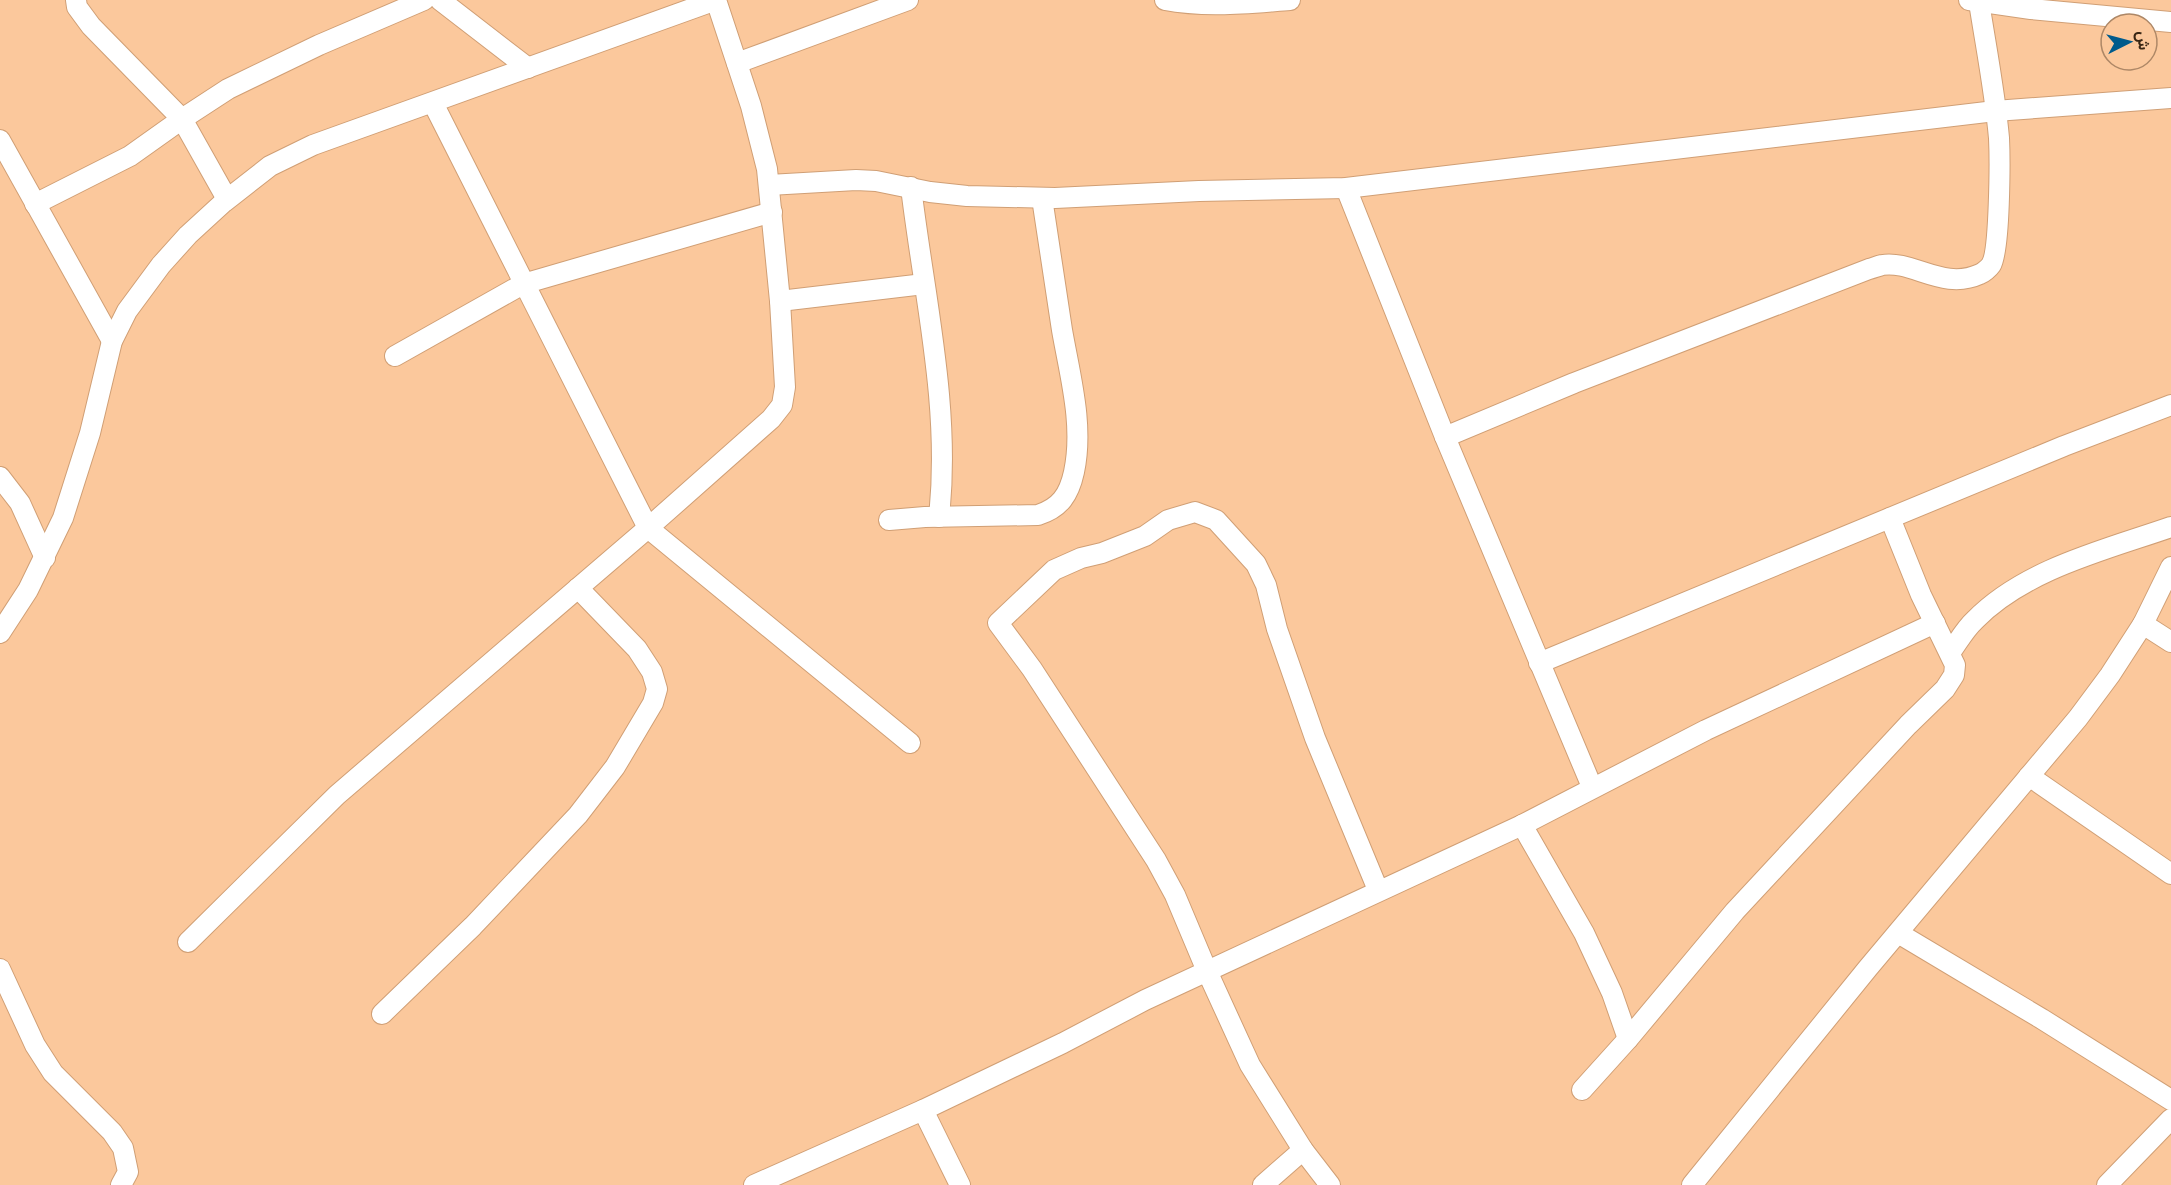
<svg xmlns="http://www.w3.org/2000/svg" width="2171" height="1185" viewBox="0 0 2171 1185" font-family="'PT Sans Narrow',Vazirmatn,sans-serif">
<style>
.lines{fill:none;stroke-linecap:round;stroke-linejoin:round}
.minor-casing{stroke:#d09f75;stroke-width:22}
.minor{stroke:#fff;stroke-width:20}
</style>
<rect width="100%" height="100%" fill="#fbc89c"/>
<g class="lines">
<defs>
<g id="minor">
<polyline points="76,0 77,7 91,26 182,119 227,199"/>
<polyline points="440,0 528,68"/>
<path d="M 1165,0 C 1207,8 1249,3 1290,0"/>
<polyline points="1969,0 2031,9 2171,22"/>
<polyline points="737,63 908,0"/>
<polyline points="433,103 648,528 910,743"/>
<polyline points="0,140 112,341"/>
<polyline points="769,185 856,180 876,181 930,192 967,196 1055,198 1199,191 1346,188 1995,111 2171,98"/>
<path d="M 911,187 C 924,297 951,406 939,517"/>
<polyline points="1346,188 1445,437 1592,787"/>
<polyline points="35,204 130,156 182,119 228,89 319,45 424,0"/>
<polyline points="780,301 924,284"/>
<polyline points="395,356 523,284 772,212"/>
<path d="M 1445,437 L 1574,383 L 1869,269 C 1873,268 1878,266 1882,265 C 1913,260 1943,291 1980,274 C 1983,273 1989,268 1991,265 C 2000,251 2000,159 1999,138 C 1995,93 1986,47 1979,2"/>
<polyline points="0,477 20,503 45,558"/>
<path d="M 889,520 L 925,517 L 1038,515 C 1060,508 1069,495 1074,472 C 1084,425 1070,376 1062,330 C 1055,286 1049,242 1042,198"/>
<polyline points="2143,624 2171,642"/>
<polyline points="0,633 28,590 63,518 90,433 112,341 127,311 161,265 188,235 224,202 270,166 313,145 716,0"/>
<path d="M 1950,653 C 1958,642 1965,629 1975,620 C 2025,569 2105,550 2171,527"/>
<polyline points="1539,663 2064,446 2171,405"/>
<polyline points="2029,776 2171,874"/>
<polyline points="1522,825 1584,933 1612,993 1628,1039"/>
<polyline points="1898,933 2042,1019 2171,1100"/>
<polyline points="188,942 337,795 648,528 771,419 782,405 785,387 780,301 767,169 751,106 716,0"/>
<polyline points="0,969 35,1045 53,1073 112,1132 123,1148 128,1172 121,1185"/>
<polyline points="382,1014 473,926 578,815 615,767 653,703 657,689 652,672 637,649 578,588"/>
<polyline points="1582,1090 1628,1039 1735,911 1908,725 1945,689 1954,675 1955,665 1921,595 1890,518"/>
<polyline points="923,1110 960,1185"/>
<polyline points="754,1185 923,1110 1063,1043 1145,1000 1522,825 1706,730 1935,623"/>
<polyline points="1263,1185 1303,1150"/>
<polyline points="1330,1185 1303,1150 1250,1065 1207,971 1175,895 1156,860 1032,669 998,623 1054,570 1081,558 1102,553 1145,536 1168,520 1195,512 1216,520 1256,564 1266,585 1277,629 1315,738 1378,890"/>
<polyline points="1692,1185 1868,968 2078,718 2110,675 2143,624 2171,567"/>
<polyline points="2107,1185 2171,1119"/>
</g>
</defs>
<!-- minor casing -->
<use href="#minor" class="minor-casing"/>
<!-- minor -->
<use href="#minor" class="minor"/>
</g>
<!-- north arrow -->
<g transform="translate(2129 42) rotate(84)"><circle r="28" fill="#fbc89c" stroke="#ad8766" stroke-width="1.5"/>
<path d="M0-4.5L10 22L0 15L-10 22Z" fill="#005b8c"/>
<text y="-9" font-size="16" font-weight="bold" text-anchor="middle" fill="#392614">ش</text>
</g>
</svg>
